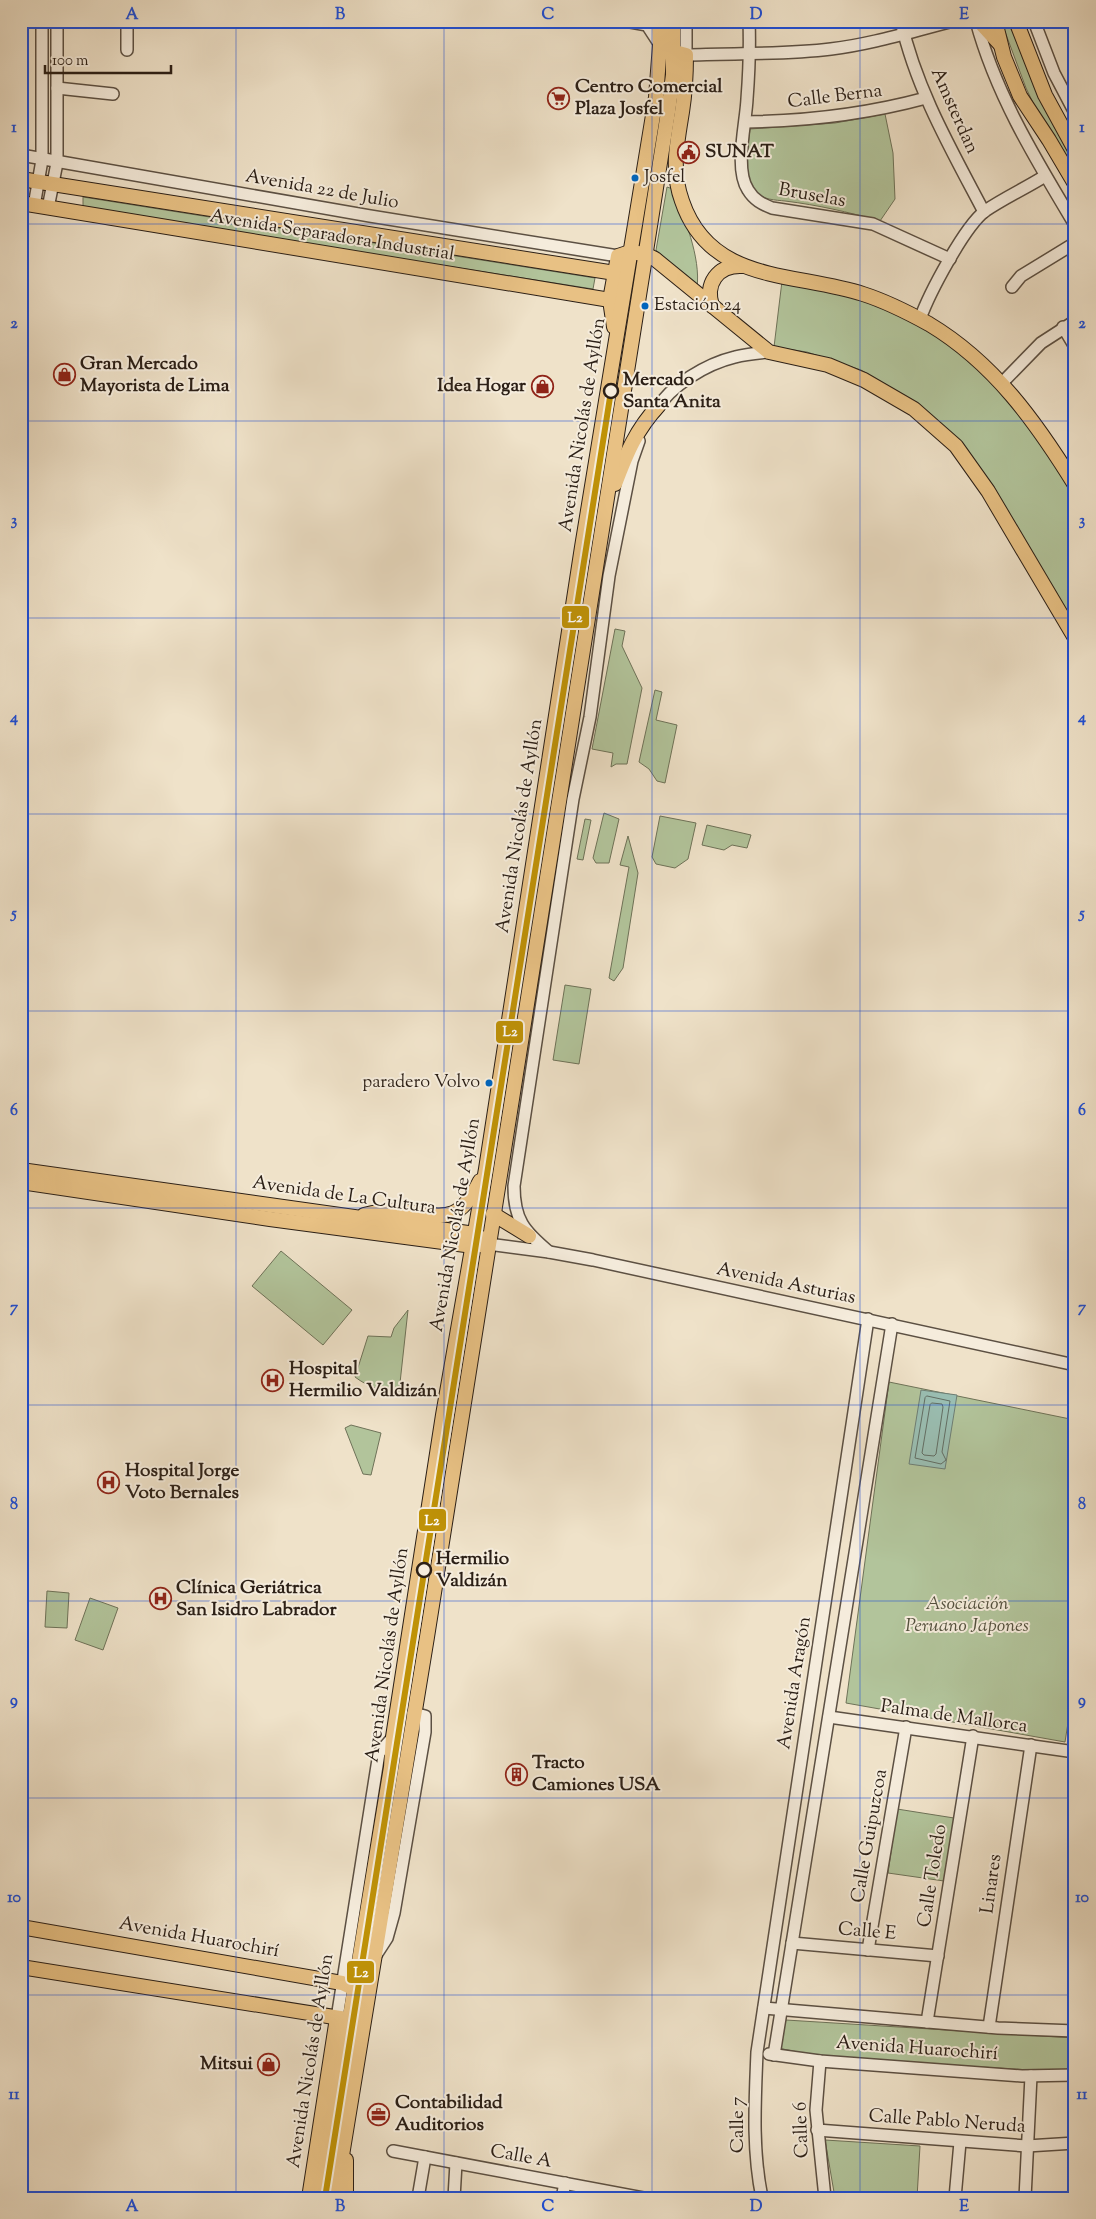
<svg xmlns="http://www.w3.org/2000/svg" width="1096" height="2219" viewBox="0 0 1096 2219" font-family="'Sorts Mill Goudy',serif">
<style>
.green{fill:#b2c49b;stroke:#6e7258}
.water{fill:#9abeb2;stroke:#6e7e74}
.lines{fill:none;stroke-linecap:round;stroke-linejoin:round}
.shore{stroke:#626e64;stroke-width:1}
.minor-casing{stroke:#5c5043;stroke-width:14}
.major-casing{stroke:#2b1f16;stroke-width:16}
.minor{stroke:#f5ecdc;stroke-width:11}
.major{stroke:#e8c184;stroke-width:14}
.metro-1-casing{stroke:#f5ecdc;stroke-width:10}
.metro-1{stroke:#bf9207;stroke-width:6}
.grid{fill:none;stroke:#1d4ed8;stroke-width:1;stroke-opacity:0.55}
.bus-dot{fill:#0065bd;stroke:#f5ecdc;stroke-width:2}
.stop-dot{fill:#f5ecdc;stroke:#2b1f16;stroke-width:2.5}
.labels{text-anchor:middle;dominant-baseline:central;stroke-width:4;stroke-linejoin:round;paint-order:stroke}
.bus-label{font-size:18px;fill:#2b1f16;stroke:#f5ecdc;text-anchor:start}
.poi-label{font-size:19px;font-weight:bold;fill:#2b1f16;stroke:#f5ecdc;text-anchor:start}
.street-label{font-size:19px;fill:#2b1f16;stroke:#f5ecdc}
.stop-label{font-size:19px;font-weight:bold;fill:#2b1f16;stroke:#f5ecdc;text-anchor:start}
.park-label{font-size:19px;font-style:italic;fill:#54513e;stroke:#f5ecdc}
.line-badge{stroke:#f5ecdc;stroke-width:2}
.badge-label{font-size:14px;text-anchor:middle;font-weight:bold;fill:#fff}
.neatline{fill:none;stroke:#1d4ed8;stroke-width:2}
.grid-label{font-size:16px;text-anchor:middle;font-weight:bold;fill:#1d4ed8}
</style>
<rect width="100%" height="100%" fill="#efe2c9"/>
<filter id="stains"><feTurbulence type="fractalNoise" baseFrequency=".004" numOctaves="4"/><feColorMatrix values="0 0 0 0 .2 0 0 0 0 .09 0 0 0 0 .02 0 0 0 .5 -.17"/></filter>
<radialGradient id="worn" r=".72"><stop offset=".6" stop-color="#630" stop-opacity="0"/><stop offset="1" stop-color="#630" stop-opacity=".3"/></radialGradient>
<!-- green -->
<g class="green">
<polygon points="1001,21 1010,21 1028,71 1045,109 1075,161 1075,176 1039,115 1026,88"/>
<path d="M 885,114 L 893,153 L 895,199 L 880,221 C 848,212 818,205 785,201 C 776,200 763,200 756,192 C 741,176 748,149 750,129 L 835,123 Z"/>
<path d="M 667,187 L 673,189 C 684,217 701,257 697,288 L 656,250 Z"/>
<polygon points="83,197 595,278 593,289 83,209"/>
<polygon points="782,281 866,301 920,323 998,384 1061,471 1075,494 1075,631 981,469 956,437 918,403 861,370 807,352 774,347"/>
<polygon points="615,629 625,631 622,646 642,688 627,764 616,764 611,767 613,753 592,749"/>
<polygon points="655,690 662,692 656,720 677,725 665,783 657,781 649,769 639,762"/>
<polygon points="604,813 619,819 609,863 596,863 593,858"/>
<polygon points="660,816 696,823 688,859 675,868 656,864 652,857"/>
<polygon points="585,819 591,820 583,860 577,859"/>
<polygon points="707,825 751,835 747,848 732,845 724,850 702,845"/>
<polygon points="628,836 638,873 623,968 614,981 609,978 629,867 620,865"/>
<polygon points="565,985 591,989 579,1064 553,1060"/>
<polygon points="281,1251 352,1310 323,1345 252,1286"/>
<path d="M 408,1310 L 399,1392 C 382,1391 368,1387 355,1377 L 368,1336 L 391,1337 L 394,1328 Z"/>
<polygon points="889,1382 1075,1420 1075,1678 1065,1742 846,1703"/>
<polygon points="351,1425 381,1433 371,1475 363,1474 345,1428"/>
<polygon points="47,1591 69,1593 67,1628 45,1627"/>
<polygon points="90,1598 118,1608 103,1650 75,1640"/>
<polygon points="897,1809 954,1818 944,1881 888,1873"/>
<polygon points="786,2020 1075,2038 1075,2070 1029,2070 823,2057 778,2048"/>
<polygon points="825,2140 920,2146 917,2198 835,2198"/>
</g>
<!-- water -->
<polygon class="water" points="921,1390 957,1395 945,1469 909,1464"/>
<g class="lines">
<!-- shore -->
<g class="shore">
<polygon points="927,1396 950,1401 942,1452 946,1460 941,1464 915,1458 925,1398"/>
<polygon points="932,1403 942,1404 943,1407 936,1454 934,1456 924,1455 922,1453 930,1405"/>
</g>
<defs>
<g id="minor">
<polyline points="625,21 647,25 660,45"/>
<path d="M 686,21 L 686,55 C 735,53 783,55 831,49 C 873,44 913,31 954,21"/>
<path d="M 749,21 C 750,47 749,73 747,99 C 746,123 734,169 748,190 C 754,200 762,204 772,208 L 873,224 L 950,259"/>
<path d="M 901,21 C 916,89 952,151 984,212"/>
<path d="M 976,21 C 996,95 1036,160 1075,225"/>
<polyline points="1034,21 1054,73 1075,113"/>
<polyline points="127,50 127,21"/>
<polyline points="57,88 113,94"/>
<path d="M 746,122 C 807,121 867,114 926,98"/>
<polyline points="21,155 370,216 618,256"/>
<polyline points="34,206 42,160 42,21"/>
<polyline points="48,208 57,163 57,21"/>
<polyline points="1012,287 1021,276 1075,243"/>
<path d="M 920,319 C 929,294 964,227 985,211 C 1004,198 1026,188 1045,176"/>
<polyline points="1063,327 1075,347"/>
<polyline points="1002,383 1041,343 1075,321"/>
<path d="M 655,411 C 671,385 706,364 735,357 C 746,354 758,353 769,352"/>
<polyline points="488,1244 549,1252 593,1260 1075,1365"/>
<path d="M 549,1252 C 524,1231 514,1220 514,1186 L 573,799 L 590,717 L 609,576 L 632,461 L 639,441"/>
<polyline points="829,1717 1075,1752"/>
<polyline points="792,1943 938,1956"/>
<polyline points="868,1950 906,1727"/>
<polyline points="376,1955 387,1938 394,1913 425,1732 425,1716 413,1713"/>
<polyline points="764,2008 998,2028 1075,2031"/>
<polyline points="337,2018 379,1753 393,1737"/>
<polyline points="927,2022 973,1736"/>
<polyline points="989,2027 1031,1745"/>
<polyline points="769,2054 820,2061 1022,2076 1075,2075"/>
<polyline points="774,2055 892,1324"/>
<polyline points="820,2061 816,2110 825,2198"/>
<polyline points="817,2130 1027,2146 1075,2143"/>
<polyline points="393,2151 643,2198"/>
<polyline points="418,2198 425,2157"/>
<polyline points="454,2198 456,2163"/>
<polyline points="562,2198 565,2183"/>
<path d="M 762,2198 C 752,2149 755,2102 757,2052 L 868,1319"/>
<polyline points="955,2198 960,2142"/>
<polyline points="1025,2198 1031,2076"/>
</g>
<g id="major">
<polyline points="979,21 1000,44"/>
<polyline points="995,21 1004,57 1020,96 1049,140 1075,184"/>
<polyline points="1016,21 1045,95 1075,150"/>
<path d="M 667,50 L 686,55 C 686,74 685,93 682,112 C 677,143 671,171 682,201 C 710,284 795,272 863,294 C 885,301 909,313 929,324 C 994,363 1036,422 1075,485"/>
<polyline points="21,179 615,273"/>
<polyline points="21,203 610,300"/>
<path d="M 712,306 C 705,284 717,265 742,266"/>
<polyline points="614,327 610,300 618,256 630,252 645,254 655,259 769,352 828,365 864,380 914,409 956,446 988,491 1075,638"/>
<path d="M 615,484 C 627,452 636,430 659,405"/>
<polyline points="21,1170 475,1234 482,1239"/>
<polyline points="21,1182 270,1219 473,1246 481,1245"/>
<polyline points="493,1214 529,1236"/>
<path d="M 364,1215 C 376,1212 387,1210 399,1211 C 442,1215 457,1227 480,1181"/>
<polyline points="21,1927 342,1983 355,1989 363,1990"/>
<polyline points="21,1967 359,2021"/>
<polyline points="309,2198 337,2018"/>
<polyline points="320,2198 391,1767 393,1737 443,1415 486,1169 582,547 656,97 660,45 659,21"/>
<polyline points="335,2198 427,1637 668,112 673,75 673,21"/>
<polyline points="346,2198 346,2160"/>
</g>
</defs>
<!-- minor casing -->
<use href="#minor" class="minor-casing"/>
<!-- major casing -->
<use href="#major" class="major-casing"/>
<!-- minor -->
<use href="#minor" class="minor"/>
<!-- major -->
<use href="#major" class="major"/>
<defs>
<polyline id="metro-1" points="325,2198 611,391"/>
</defs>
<!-- metro-1 casing -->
<use href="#metro-1" class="metro-1-casing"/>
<!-- metro-1 -->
<use href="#metro-1" class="metro-1"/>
</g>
<!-- grid -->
<path class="grid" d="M 236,21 L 236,2198M 444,21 L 444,2198M 652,21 L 652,2198M 860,21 L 860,2198M 21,224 L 1075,224M 21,421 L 1075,421M 21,618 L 1075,618M 21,814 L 1075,814M 21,1011 L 1075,1011M 21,1208 L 1075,1208M 21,1405 L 1075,1405M 21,1601 L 1075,1601M 21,1798 L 1075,1798M 21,1995 L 1075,1995"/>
<!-- icons -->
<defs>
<symbol id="supermarket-ring" viewBox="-11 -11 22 22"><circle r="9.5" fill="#f5ecdc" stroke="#8f2418" stroke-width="1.5"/><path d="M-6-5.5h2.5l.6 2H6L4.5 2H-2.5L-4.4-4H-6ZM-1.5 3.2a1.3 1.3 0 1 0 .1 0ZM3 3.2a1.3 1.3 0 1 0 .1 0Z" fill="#8f2418"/></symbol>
<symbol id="civic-ring" viewBox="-11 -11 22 22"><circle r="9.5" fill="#f5ecdc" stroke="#8f2418" stroke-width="1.5"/><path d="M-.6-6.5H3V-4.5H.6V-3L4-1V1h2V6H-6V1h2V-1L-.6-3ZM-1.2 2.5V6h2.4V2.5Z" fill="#8f2418"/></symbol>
<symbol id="shop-ring" viewBox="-11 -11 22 22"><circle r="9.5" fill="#f5ecdc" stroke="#8f2418" stroke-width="1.5"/><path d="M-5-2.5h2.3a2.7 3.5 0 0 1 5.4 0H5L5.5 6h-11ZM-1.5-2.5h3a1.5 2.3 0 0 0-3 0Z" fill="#8f2418"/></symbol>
<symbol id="hospital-ring" viewBox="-11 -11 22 22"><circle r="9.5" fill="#f5ecdc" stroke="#8f2418" stroke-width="1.5"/><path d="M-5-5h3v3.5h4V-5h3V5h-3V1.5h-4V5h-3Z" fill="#8f2418"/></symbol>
<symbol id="building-ring" viewBox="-11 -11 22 22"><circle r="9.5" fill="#f5ecdc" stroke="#8f2418" stroke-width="1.5"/><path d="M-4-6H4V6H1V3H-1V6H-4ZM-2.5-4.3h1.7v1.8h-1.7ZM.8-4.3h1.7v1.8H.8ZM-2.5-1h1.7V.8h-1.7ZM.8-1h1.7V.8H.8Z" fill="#8f2418"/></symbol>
<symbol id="office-ring" viewBox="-11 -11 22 22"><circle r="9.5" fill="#f5ecdc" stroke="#8f2418" stroke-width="1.5"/><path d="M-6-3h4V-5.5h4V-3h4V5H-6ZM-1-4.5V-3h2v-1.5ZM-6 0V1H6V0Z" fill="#8f2418"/></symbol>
</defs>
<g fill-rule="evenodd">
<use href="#supermarket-ring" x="546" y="86" width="25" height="25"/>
<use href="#civic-ring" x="676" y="140" width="25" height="25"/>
<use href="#shop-ring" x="52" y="362" width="25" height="25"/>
<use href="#shop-ring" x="530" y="374" width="25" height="25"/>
<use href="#hospital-ring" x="260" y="1368" width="25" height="25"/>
<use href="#hospital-ring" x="96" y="1470" width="25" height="25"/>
<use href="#hospital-ring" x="148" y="1586" width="25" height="25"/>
<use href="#building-ring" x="504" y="1762" width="25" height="25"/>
<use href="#shop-ring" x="256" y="2052" width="25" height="25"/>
<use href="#office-ring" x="366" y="2102" width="25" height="25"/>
</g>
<!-- markers -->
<g class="bus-dot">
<circle cx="635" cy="178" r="4.5"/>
<circle cx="645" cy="306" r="4.5"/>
<circle cx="489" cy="1083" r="4.5"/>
</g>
<g class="stop-dot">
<circle cx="611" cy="391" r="7"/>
<circle cx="424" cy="1570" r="7"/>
</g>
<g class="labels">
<!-- bus labels -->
<g class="bus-label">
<text x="644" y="178">Josfel</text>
<text x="654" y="306">Estación 24</text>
<text x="480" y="1083" text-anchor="end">paradero Volvo</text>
</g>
<!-- poi labels -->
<g class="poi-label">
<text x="575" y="87">Centro Comercial<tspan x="575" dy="22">Plaza Josfel</tspan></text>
<text x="705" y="152">SUNAT</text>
<text x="80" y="364">Gran Mercado<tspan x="80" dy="22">Mayorista de Lima</tspan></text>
<text x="526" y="386" text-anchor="end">Idea Hogar</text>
<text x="289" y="1369">Hospital<tspan x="289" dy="22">Hermilio Valdizán</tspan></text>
<text x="125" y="1471">Hospital Jorge<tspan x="125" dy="22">Voto Bernales</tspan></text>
<text x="176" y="1588">Clínica Geriátrica<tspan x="176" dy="22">San Isidro Labrador</tspan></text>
<text x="532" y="1763">Tracto<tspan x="532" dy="22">Camiones USA</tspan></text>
<text x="253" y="2064" text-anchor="end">Mitsui</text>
<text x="395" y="2103">Contabilidad<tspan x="395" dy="22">Auditorios</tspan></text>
</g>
<!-- street labels -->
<g class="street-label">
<text transform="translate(835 97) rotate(-7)">Calle Berna</text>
<text transform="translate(954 111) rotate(66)">Amsterdan</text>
<text transform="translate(322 190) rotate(10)">Avenida 22 de Julio</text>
<text transform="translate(812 196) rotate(10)">Bruselas</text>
<text transform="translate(332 236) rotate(9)">Avenida Separadora Industrial</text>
<text transform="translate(583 425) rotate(-81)">Avenida Nicolás de Ayllón</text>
<text transform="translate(520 826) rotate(-81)">Avenida Nicolás de Ayllón</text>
<text transform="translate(344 1196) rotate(8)">Avenida de La Cultura</text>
<text transform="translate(456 1225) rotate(-80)">Avenida Nicolás de Ayllón</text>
<text transform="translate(786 1284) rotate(12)">Avenida Asturias</text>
<text transform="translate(388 1655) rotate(-82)">Avenida Nicolás de Ayllón</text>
<text transform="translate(795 1683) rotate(-81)">Avenida Aragón</text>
<text transform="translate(954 1717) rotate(8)">Palma de Mallorca</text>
<text transform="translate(870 1836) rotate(-80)">Calle Guipuzcoa</text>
<text transform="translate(933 1876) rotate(-81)">Calle Toledo</text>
<text transform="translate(992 1884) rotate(-82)">Linares</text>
<text transform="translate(867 1932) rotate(5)">Calle E</text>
<text transform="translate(199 1938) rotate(10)">Avenida Huarochirí</text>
<text transform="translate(917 2049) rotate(4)">Avenida Huarochirí</text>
<text transform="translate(311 2061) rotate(-81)">Avenida Nicolás de Ayllón</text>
<text transform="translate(947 2122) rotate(4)">Calle Pablo Neruda</text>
<text transform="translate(738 2125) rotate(-90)">Calle 7</text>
<text transform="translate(802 2130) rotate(-92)">Calle 6</text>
<text transform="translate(521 2157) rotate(10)">Calle A</text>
</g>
<!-- stop labels -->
<g class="stop-label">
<text x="623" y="380">Mercado<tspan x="623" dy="22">Santa Anita</tspan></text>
<text x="436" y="1559">Hermilio<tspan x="436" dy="22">Valdizán</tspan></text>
</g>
<!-- park labels -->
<g class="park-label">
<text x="967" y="1604">Asociación<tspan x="967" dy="22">Peruano Japones</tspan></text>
</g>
</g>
<g class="line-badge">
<rect x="561" y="605" width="29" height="24" rx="5" fill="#bf9207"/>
<rect x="495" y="1020" width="29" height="24" rx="5" fill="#bf9207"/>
<rect x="418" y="1508" width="29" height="24" rx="5" fill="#bf9207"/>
<rect x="346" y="1960" width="29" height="24" rx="5" fill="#bf9207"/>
</g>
<g class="badge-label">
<text x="575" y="622">L2</text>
<text x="510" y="1036">L2</text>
<text x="432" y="1525">L2</text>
<text x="361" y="1977">L2</text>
</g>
<!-- margin -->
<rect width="1096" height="2219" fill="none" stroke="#efe2c9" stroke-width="55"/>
<!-- scale -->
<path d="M45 65v8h126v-8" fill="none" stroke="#2b1f16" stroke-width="2.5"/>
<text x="52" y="65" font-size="15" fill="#2b1f16" stroke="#f5ecdc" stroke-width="4" paint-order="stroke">100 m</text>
<rect x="28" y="28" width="1040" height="2164" class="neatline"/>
<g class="grid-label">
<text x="132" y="19">A</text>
<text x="340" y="19">B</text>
<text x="548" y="19">C</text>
<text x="756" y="19">D</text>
<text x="964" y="19">E</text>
<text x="14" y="132">1</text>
<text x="1082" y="132">1</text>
<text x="14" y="328">2</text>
<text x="1082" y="328">2</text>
<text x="14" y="525">3</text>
<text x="1082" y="525">3</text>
<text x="14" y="722">4</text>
<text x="1082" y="722">4</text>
<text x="14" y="918">5</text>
<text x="1082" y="918">5</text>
<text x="14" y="1115">6</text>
<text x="1082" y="1115">6</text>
<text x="14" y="1312">7</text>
<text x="1082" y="1312">7</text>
<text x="14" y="1509">8</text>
<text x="1082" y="1509">8</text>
<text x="14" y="1705">9</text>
<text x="1082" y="1705">9</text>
<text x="14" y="1902">10</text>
<text x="1082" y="1902">10</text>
<text x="14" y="2099">11</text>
<text x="1082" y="2099">11</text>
<text x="132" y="2211">A</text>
<text x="340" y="2211">B</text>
<text x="548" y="2211">C</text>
<text x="756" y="2211">D</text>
<text x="964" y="2211">E</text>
</g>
<rect width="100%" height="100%" filter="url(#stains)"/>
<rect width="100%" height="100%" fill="url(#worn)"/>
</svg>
